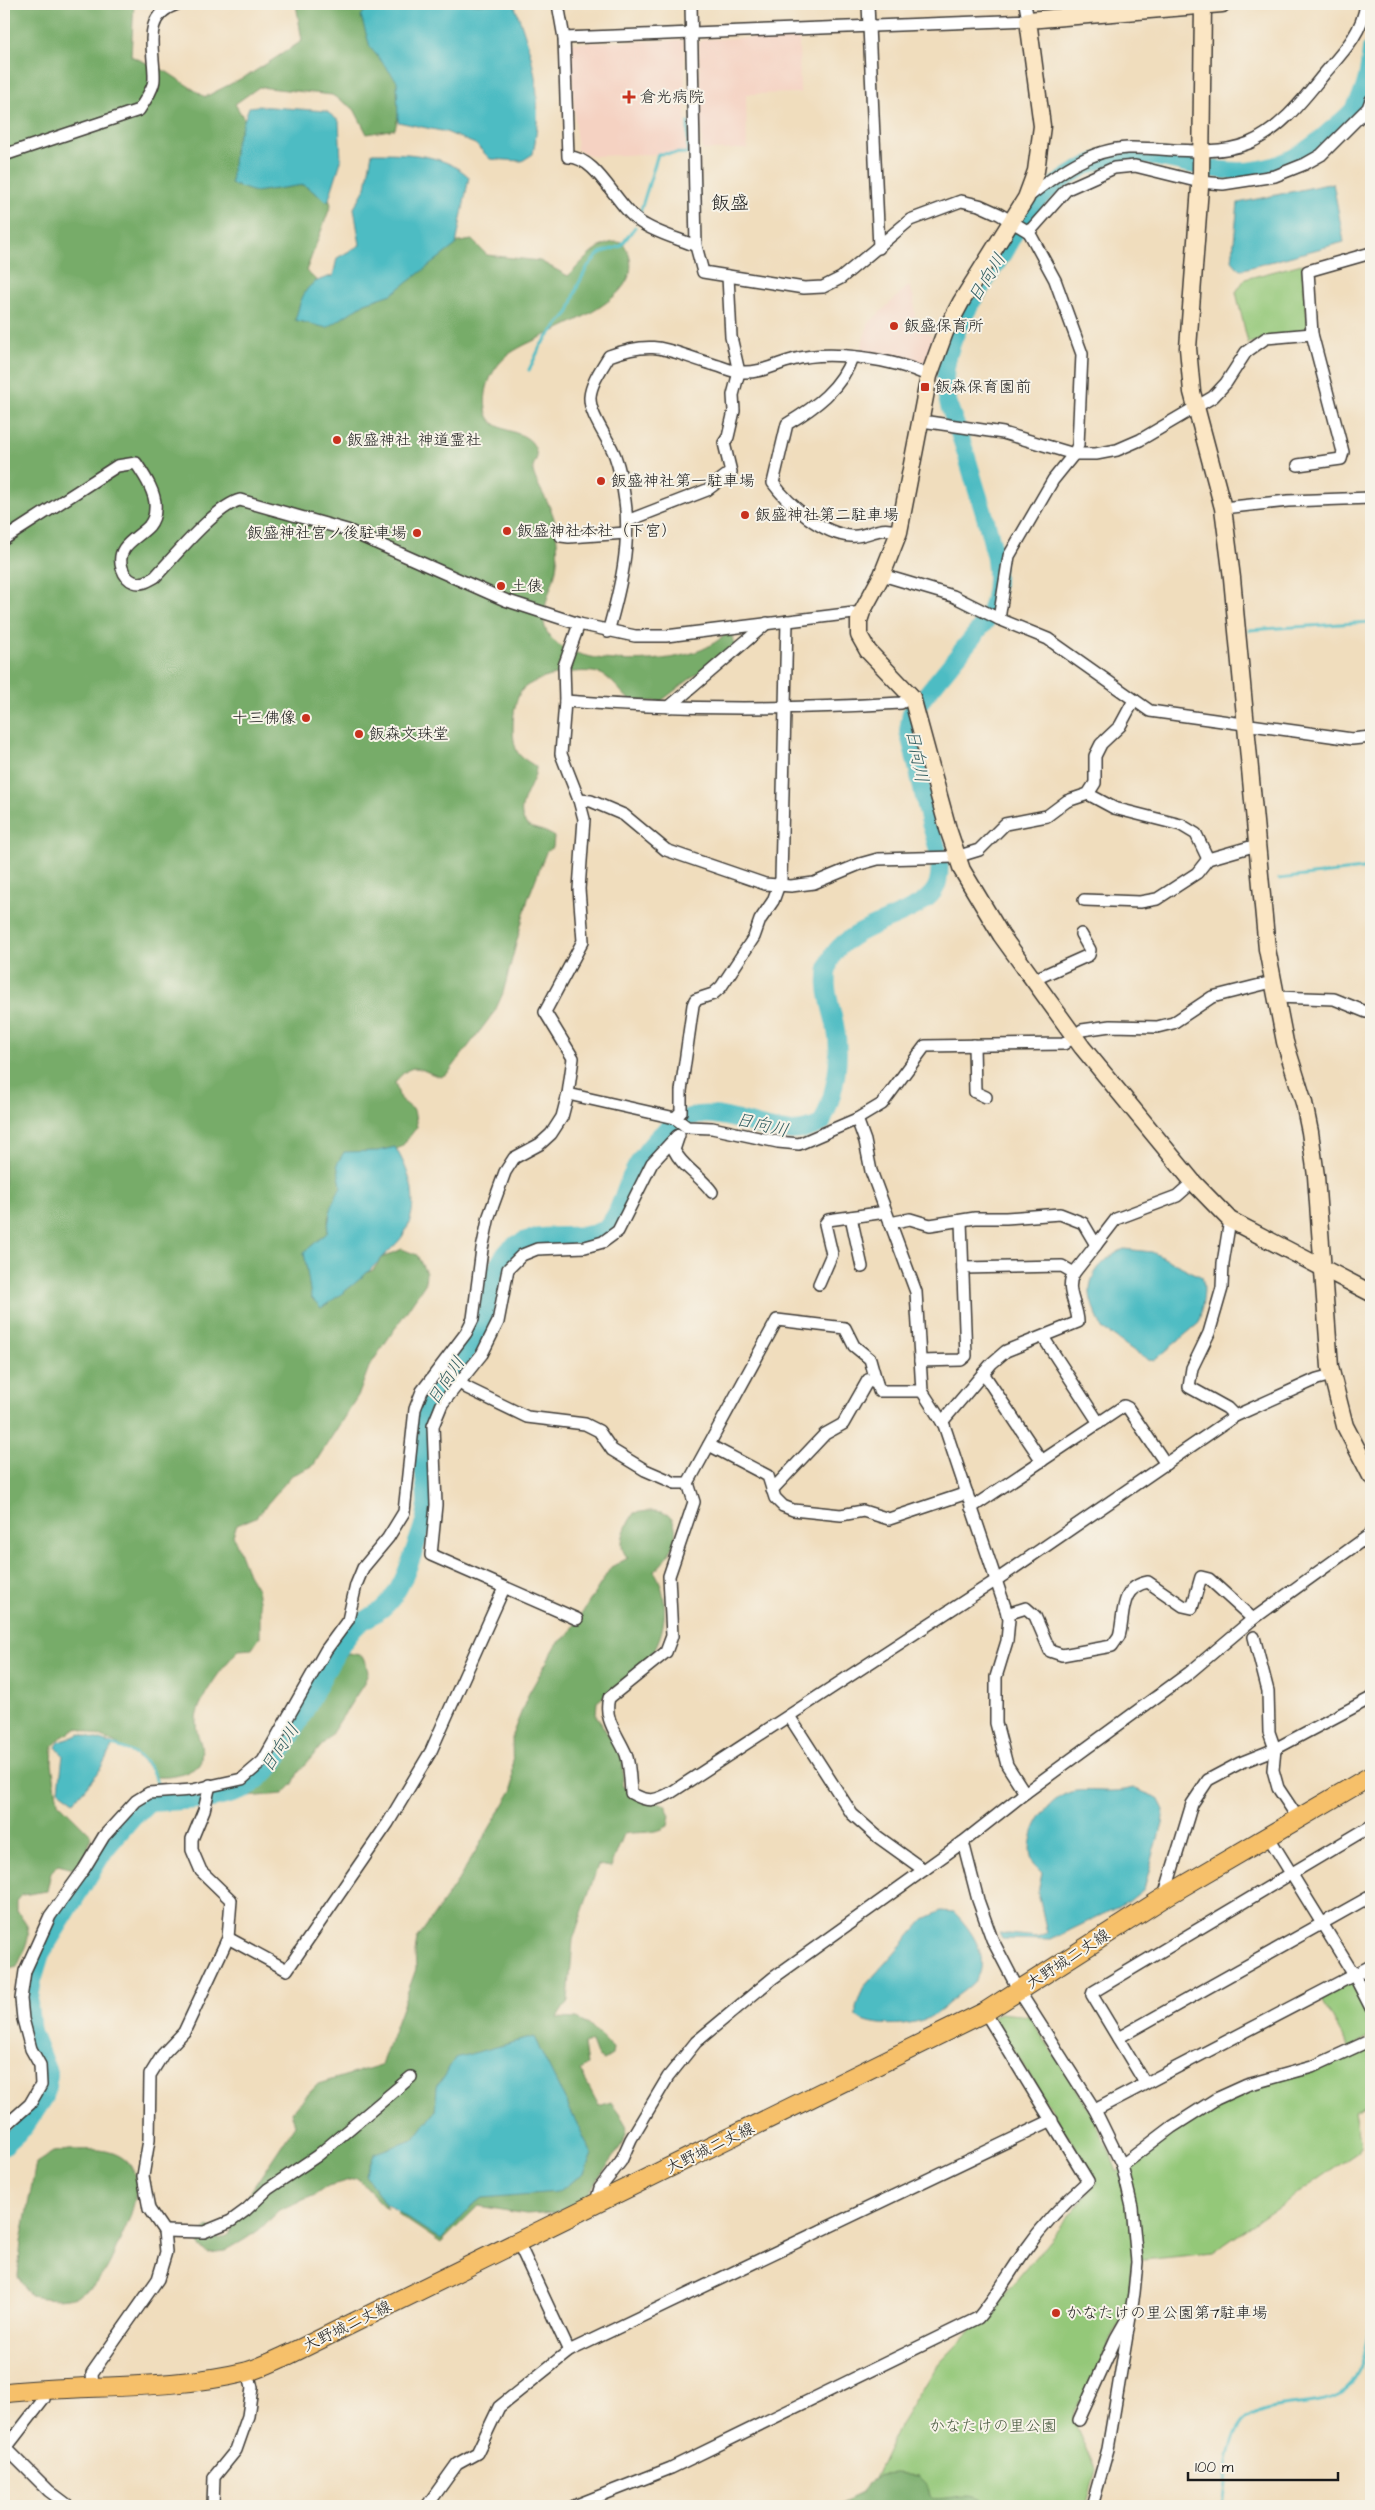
<svg xmlns="http://www.w3.org/2000/svg" width="1375" height="2510" viewBox="0 0 1375 2510" font-family="'Architects Daughter','Klee One',sans-serif">
<style>
.built{fill:#f5d2c2}
.green{fill:#94c879;stroke:#58724a}
.forest{fill:#77ac69;stroke:#4a6442}
.water{fill:#4dbcc3;stroke:#346c70}
.lines{fill:none;stroke-linecap:round;stroke-linejoin:round}
.stream{stroke:#4dbcc3;stroke-width:3}
.river{stroke:#4dbcc3;stroke-width:18}
.street-casing{stroke:#3c3934;stroke-width:14}
.secondary-casing{stroke:#3c3934;stroke-width:19}
.primary-casing{stroke:#3c3934;stroke-width:21}
.street{stroke:#fff;stroke-width:11}
.secondary{stroke:#fbe6c4;stroke-width:16}
.primary{stroke:#f6c06b;stroke-width:19}
.poi-dot{fill:#c8321e;stroke:#f7f3e8;stroke-width:2}
.labels{text-anchor:middle;dominant-baseline:central;stroke-width:4;stroke-linejoin:round;paint-order:stroke}
.poi-label{font-size:16px;fill:#1c1c1c;stroke:#f7f3e8;text-anchor:start}
.street-label{font-size:16px;fill:#1c1c1c;stroke:#f7f3e8}
.park-label{font-size:16px;fill:#46583d;stroke:#f7f3e8}
.water-label{font-size:18px;font-style:italic;fill:#305c5f;stroke:#f7f3e8}
.quarter-label{font-size:19px;fill:#1c1c1c;stroke:#f7f3e8}
</style>
<rect width="100%" height="100%" fill="#f7f3e8"/>
<filter id="ink" filterUnits="userSpaceOnUse"><feTurbulence type="fractalNoise" baseFrequency=".02" numOctaves="2"/><feDisplacementMap in="SourceGraphic" scale="10" xChannelSelector="R" yChannelSelector="G"/><feConvolveMatrix kernelMatrix="1 2 1 2 8 2 1 2 1" color-interpolation-filters="sRGB"/></filter>
<filter id="wash" filterUnits="userSpaceOnUse"><feTurbulence type="fractalNoise" baseFrequency=".0096" numOctaves="4" result="noise"/><feDisplacementMap in="SourceGraphic" scale="20" xChannelSelector="R" yChannelSelector="G"/><feGaussianBlur stdDeviation="1.12" result="paint"/><feColorMatrix in="noise" values="0 0 0 0 0 0 0 0 0 0 0 0 0 0 0 0 0 1.4 0 .05"/><feComposite in="paint" operator="in"/></filter>
<g filter="url(#wash)">
<rect width="100%" height="100%" fill="#f0ddbd"/>
<!-- built -->
<g class="built">
<polygon points="799,37 800,93 746,94 747,149 702,150 699,43 703,39"/>
<polygon points="684,40 686,153 592,156 577,150 570,43"/>
<polygon points="907,287 910,287 914,298 915,317 923,329 937,341 927,368 914,362 862,351 863,340 869,323"/>
</g>
<!-- green -->
<g class="green">
<polygon points="1302,264 1308,325 1304,331 1248,343 1236,292 1245,279"/>
<polygon points="1352,1981 1371,2019 1371,2037 1349,2048 1321,1998"/>
<path d="M 1000,2013 L 1029,2016 C 1061,2066 1098,2115 1117,2171 L 1188,2123 L 1245,2090 L 1371,2042 L 1371,2102 L 1355,2110 L 1361,2146 L 1358,2152 L 1212,2253 L 1132,2261 L 1128,2302 L 1091,2385 L 1072,2414 L 1096,2470 L 1086,2506 L 847,2506 L 869,2489 L 898,2428 L 934,2369 L 999,2301 L 1097,2182 L 992,2016 Z"/>
</g>
<!-- forest -->
<g class="forest">
<path d="M 4,4 L 134,4 L 131,56 L 167,72 L 205,97 L 252,73 L 302,41 L 296,4 L 382,4 L 406,84 L 395,129 L 367,134 L 354,109 L 332,95 L 259,87 L 235,104 L 248,125 L 305,181 L 327,191 L 331,205 L 306,271 L 332,294 L 434,246 L 472,240 L 487,255 L 540,261 L 568,276 C 583,262 601,237 623,243 C 663,302 538,331 508,355 C 492,368 483,388 486,409 C 489,435 525,427 534,446 C 536,449 536,454 537,457 C 536,460 533,465 533,468 C 532,480 552,504 555,523 C 557,538 559,554 556,569 C 553,588 537,614 547,632 C 566,669 666,664 698,651 C 710,647 720,639 730,631 L 735,645 L 661,701 L 632,702 C 623,695 615,683 605,676 C 589,665 534,676 522,690 C 512,702 510,740 518,753 C 522,759 530,762 536,767 C 536,785 512,807 526,824 C 532,830 545,829 554,837 L 553,847 L 546,852 L 528,899 L 503,993 L 495,1011 L 449,1072 L 441,1077 C 419,1071 415,1058 395,1082 L 400,1099 L 414,1110 L 417,1127 L 403,1145 L 343,1188 L 334,1209 L 329,1215 L 328,1222 L 352,1279 L 373,1270 L 382,1258 L 402,1249 L 417,1255 L 426,1273 L 425,1284 L 369,1367 L 359,1394 L 313,1466 L 292,1475 L 256,1517 L 237,1525 L 233,1535 L 248,1574 L 257,1589 L 260,1606 L 260,1637 L 252,1649 L 239,1650 C 225,1663 194,1704 196,1723 C 197,1742 205,1741 200,1765 C 185,1775 174,1778 156,1777 C 139,1752 106,1738 78,1728 L 62,1737 L 53,1746 L 52,1764 L 58,1802 L 91,1835 L 87,1856 L 74,1869 L 58,1865 L 51,1872 L 47,1891 L 22,1895 L 17,1901 L 17,1912 C 37,1930 26,1946 17,1967 L 4,1971 Z"/>
<path d="M 648,1511 C 655,1511 662,1511 668,1515 C 686,1530 668,1561 654,1571 C 670,1594 667,1634 650,1656 C 638,1671 612,1689 597,1702 L 596,1715 L 623,1759 L 623,1786 L 665,1805 L 670,1815 L 668,1826 C 654,1835 640,1831 624,1834 L 611,1867 L 598,1865 L 573,1940 L 568,2001 L 557,2018 L 576,2019 L 591,2026 L 613,2048 L 612,2055 L 604,2060 L 597,2055 L 592,2042 L 584,2045 L 587,2065 L 580,2070 L 599,2106 L 611,2102 C 615,2109 622,2117 626,2125 C 633,2143 590,2179 588,2199 L 558,2212 L 526,2214 L 478,2206 L 441,2243 L 396,2213 L 401,2207 L 435,2113 L 385,2198 L 387,2209 L 357,2178 L 328,2186 L 315,2195 L 280,2210 L 259,2230 L 244,2240 L 225,2251 L 208,2253 L 200,2247 L 198,2236 L 209,2227 L 217,2234 L 219,2239 L 229,2235 L 241,2206 L 295,2125 L 291,2112 L 318,2084 L 381,2065 L 416,1969 L 415,1952 L 417,1939 L 457,1882 L 513,1789 L 512,1735 L 529,1693 L 557,1644 L 569,1634 L 611,1567 L 628,1558 C 615,1545 626,1526 634,1513 Z"/>
<polygon points="348,1653 360,1655 365,1659 368,1672 363,1685 330,1736 298,1773 293,1784 283,1794 246,1797 273,1768 330,1672"/>
<path d="M 69,2150 C 79,2150 90,2149 100,2150 C 153,2157 136,2207 121,2238 C 111,2260 106,2278 86,2291 C 70,2302 48,2299 30,2296 L 18,2277 L 21,2241 L 36,2163 L 53,2152 Z"/>
<path d="M 894,2474 L 919,2476 L 927,2484 L 931,2498 C 949,2502 974,2487 989,2506 L 835,2506 L 862,2493 L 868,2483 L 880,2475 Z"/>
</g>
<!-- water -->
<g class="water">
<path d="M 370,4 L 514,4 C 534,56 544,98 533,154 L 522,161 L 490,159 L 475,144 L 446,132 L 398,122 L 397,81 L 370,47 L 361,16 Z"/>
<polygon points="257,106 326,111 339,121 341,161 328,202 304,185 255,192 231,184 235,145 249,107"/>
<path d="M 372,153 C 404,153 444,153 469,177 L 456,245 L 392,294 L 365,303 L 327,328 L 295,320 C 303,294 304,282 333,276 L 337,258 L 360,245 L 354,208 L 366,187 Z"/>
<polygon points="1333,183 1344,242 1240,270 1232,261 1238,203"/>
<path d="M 395,1147 C 411,1173 421,1205 404,1234 C 399,1242 390,1250 383,1257 C 364,1277 344,1293 321,1308 L 311,1297 L 304,1252 L 327,1233 L 331,1206 L 341,1186 L 337,1164 L 344,1152 L 378,1151 Z"/>
<path d="M 1124,1249 L 1152,1252 L 1202,1277 C 1207,1291 1201,1309 1199,1323 L 1154,1361 C 1135,1355 1120,1339 1102,1329 C 1099,1319 1093,1310 1091,1300 C 1085,1276 1104,1258 1124,1249 Z"/>
<polygon points="81,1734 112,1744 112,1747 98,1773 74,1801 59,1790 63,1755 56,1747 59,1742"/>
<path d="M 1133,1788 L 1158,1798 L 1164,1810 L 1162,1824 L 1144,1889 L 1128,1902 L 1050,1940 L 1002,1939 L 999,1933 L 1038,1937 L 1047,1933 L 1038,1892 L 1042,1873 C 1030,1862 1028,1852 1032,1836 C 1036,1817 1056,1793 1076,1791 C 1096,1789 1113,1794 1133,1788 Z"/>
<path d="M 941,1911 L 954,1912 C 968,1926 987,1951 980,1973 C 977,1981 965,1990 958,1995 C 950,2002 943,2009 934,2015 C 916,2026 873,2029 856,2016 L 856,2007 L 863,1988 L 924,1919 Z"/>
<polygon points="534,2037 592,2154 584,2174 557,2192 483,2198 472,2205 441,2240 386,2204 365,2175 375,2153 413,2140 435,2111 437,2087 455,2058"/>
</g>
<g class="lines">
<!-- stream -->
<g class="stream">
<polyline points="640,213 658,154 688,153 688,123"/>
<polyline points="529,370 541,345 569,312 578,285 588,266 600,253 621,246 635,227"/>
<polyline points="1249,630 1371,622"/>
<polyline points="1279,879 1371,868"/>
<path d="M 109,1745 C 130,1747 153,1763 157,1784"/>
<path d="M 1222,2506 C 1226,2482 1227,2441 1243,2422 C 1270,2392 1337,2418 1356,2377 C 1364,2360 1366,2339 1371,2321"/>
</g>
<!-- river -->
<path class="river" d="M 4,2146 L 25,2127 L 45,2097 L 49,2075 L 32,2031 L 29,2005 L 33,1980 L 41,1954 L 105,1850 L 134,1816 L 150,1803 L 213,1799 L 233,1794 L 247,1789 L 268,1771 C 302,1728 319,1671 354,1629 C 362,1620 373,1616 382,1609 C 400,1594 409,1566 416,1545 C 420,1534 425,1522 426,1512 C 428,1483 417,1452 423,1424 C 430,1386 467,1362 481,1328 C 491,1304 488,1276 505,1254 C 531,1222 583,1247 606,1227 C 617,1217 621,1201 626,1188 C 636,1163 652,1138 676,1123 C 722,1094 773,1151 822,1123 C 836,1090 842,1059 835,1024 C 830,1003 823,985 829,964 C 842,921 929,919 938,882 C 943,860 935,840 929,819 C 922,790 916,760 908,731 L 911,713 L 986,621 C 1007,579 991,536 978,494 C 972,475 967,455 960,436 C 954,419 945,400 945,382 C 945,334 980,291 1004,252 C 1013,237 1020,220 1031,207 C 1048,187 1090,159 1116,156 C 1148,151 1183,164 1215,169 C 1263,177 1299,161 1333,128 C 1340,122 1350,115 1355,107 C 1367,89 1369,69 1371,49"/>
</g>
</g>
<g filter="url(#ink)">
<g class="lines">
<defs>
<g id="street">
<path d="M 558,4 L 564,38 L 568,157 C 597,156 616,206 640,222 C 656,233 679,239 696,246"/>
<polyline points="691,4 696,246 703,272 804,288 823,287 841,278 910,220 961,201 979,205 999,214 1029,232"/>
<polyline points="868,4 879,248"/>
<polyline points="564,38 1028,20 1025,4"/>
<path d="M 4,155 L 139,110 C 144,102 154,88 154,79 C 155,52 140,16 177,4"/>
<path d="M 1028,197 C 1057,174 1090,149 1128,148 C 1168,147 1211,158 1249,143 C 1281,129 1303,100 1324,74 C 1343,52 1362,33 1366,4"/>
<path d="M 852,357 C 842,388 814,408 787,424 L 773,483 C 789,505 822,534 851,536 C 868,538 877,524 899,532"/>
<polyline points="922,421 1003,433 1074,454 1096,454 1117,450 1140,440 1213,397 1226,383 1246,352 1266,338 1312,334"/>
<polyline points="1298,465 1341,459 1343,452 1312,334 1308,271 1371,253"/>
<polyline points="1223,508 1288,501 1371,498"/>
<polyline points="627,521 707,490 731,472 724,443 728,437 734,411 733,395 739,372 731,337 728,276"/>
<polyline points="561,536 569,537 626,533"/>
<path d="M 4,539 L 117,466 L 136,463 C 144,475 157,494 155,509 C 155,515 153,521 149,526 C 137,539 115,546 122,568 C 124,574 128,580 134,582 C 142,585 148,581 155,577 C 174,557 216,506 240,500 L 347,530 L 505,600 L 579,624"/>
<polyline points="882,575 953,596 999,619 1048,639 1150,711 1352,739 1371,737"/>
<polyline points="862,612 666,636 635,636 579,624 564,666 565,701 561,754 579,800 584,819 579,889 583,941 545,1012 573,1058 568,1094 675,1118 687,1127 712,1128 778,1142 799,1144 857,1119 882,1104 925,1046 1064,1044 1082,1030 1110,1026 1157,1027 1173,1023 1212,997 1272,982"/>
<polyline points="999,619 1009,556 1053,480 1074,454 1078,445 1082,354 1055,280 1029,232 1067,189 1114,168 1135,166 1200,182 1223,184 1275,176 1305,164 1321,155 1368,108 1371,100"/>
<path d="M 608,632 C 620,590 631,545 625,501 C 623,486 620,470 615,456 C 609,439 589,415 590,397 C 591,383 602,368 609,356 C 658,338 669,352 715,365 C 723,367 732,372 741,372 C 762,373 773,365 792,360 C 829,349 895,359 929,376"/>
<path d="M 565,701 C 677,710 788,710 901,703 L 912,697"/>
<polyline points="669,707 767,623"/>
<polyline points="1088,794 1114,808 1181,825 1196,834 1208,859"/>
<polyline points="579,800 591,801 624,815 666,850 765,884 791,886 814,883 860,864 878,859 956,857 979,850 1005,824 1047,816 1067,801 1088,794 1095,783 1095,756 1101,744 1120,726 1134,700"/>
<polyline points="1084,900 1140,902 1157,899 1197,873 1208,859 1257,845"/>
<polyline points="1033,980 1089,955 1090,950 1081,934"/>
<polyline points="1275,997 1334,999 1366,1012 1371,1011"/>
<polyline points="974,1045 975,1092 986,1097"/>
<polyline points="675,1118 681,1112 681,1091 693,1005 695,1000 713,994 721,987 754,937 760,920 773,901 781,879 787,621"/>
<polyline points="857,1119 865,1141 871,1171 916,1292 922,1391 944,1425 1009,1619 1007,1641 996,1677 996,1723 1007,1765 1025,1793"/>
<path d="M 679,1135 L 674,1150 C 682,1167 701,1176 712,1192"/>
<polyline points="851,1217 862,1267"/>
<polyline points="890,1223 910,1219 930,1225 975,1218 1006,1218 1060,1214 1083,1223 1096,1245 1116,1219 1177,1196 1193,1182"/>
<polyline points="963,1268 1062,1266 1074,1273 1096,1245"/>
<polyline points="819,1284 832,1254 825,1224 828,1220 886,1212"/>
<polyline points="1043,1337 1099,1423"/>
<polyline points="920,1361 961,1360 966,1356 961,1221"/>
<polyline points="441,1368 467,1388 527,1417 585,1424 599,1431 612,1450 645,1470 675,1483 688,1483 777,1320 845,1328 854,1346 870,1359 879,1391 922,1391"/>
<polyline points="983,1373 1042,1461"/>
<polyline points="1235,1416 1317,1379 1332,1375"/>
<path d="M 942,1422 L 992,1363 L 1006,1351 L 1078,1322 C 1078,1305 1064,1290 1074,1273"/>
<polyline points="709,1445 768,1476 775,1498 783,1506 793,1510 841,1515 863,1511 889,1519 967,1493"/>
<path d="M 688,1483 L 694,1502 L 669,1576 L 672,1636 L 666,1652 L 609,1698 C 603,1719 618,1735 626,1754 C 630,1765 630,1781 631,1793 C 648,1803 656,1801 672,1792 L 995,1581 L 1235,1416 L 1227,1408 L 1189,1387 L 1192,1368 L 1209,1333 L 1222,1288 L 1223,1263 L 1230,1220"/>
<polyline points="772,1490 825,1434 843,1424 868,1380 877,1384"/>
<polyline points="971,1508 1124,1406 1128,1408 1166,1464"/>
<path d="M 1007,1614 L 1026,1608 L 1035,1616 L 1050,1651 L 1062,1655 L 1112,1646 C 1114,1643 1117,1639 1119,1636 C 1125,1618 1118,1587 1148,1582 L 1183,1606 L 1192,1608 L 1201,1577 L 1209,1579 L 1253,1619 L 1371,1534"/>
<polyline points="577,1619 431,1555 436,1505 433,1426 442,1404 482,1354 498,1322 508,1269 522,1255 537,1249 585,1247 603,1242 618,1231 652,1163 677,1136"/>
<polyline points="1254,1637 1268,1691 1269,1732 1275,1749 1273,1770 1278,1788 1298,1818"/>
<polyline points="789,1716 852,1814 878,1837 924,1870"/>
<polyline points="1268,1836 1354,1975 1371,2008"/>
<polyline points="963,1842 978,1900 992,1939 1019,1991 1095,2110 1122,2165 1132,2207 1137,2262 1134,2293 1108,2449 1092,2506"/>
<polyline points="1168,1895 1166,1890 1192,1804 1208,1780 1240,1763 1275,1749 1371,1698"/>
<polyline points="228,1938 287,1970 388,1823 431,1751 504,1588"/>
<polyline points="1118,2038 1371,1896"/>
<polyline points="1145,2083 1092,1995 1093,1992 1371,1826"/>
<polyline points="1095,2110 1371,1966"/>
<polyline points="4,2127 30,2104 41,2085 40,2065 31,2049 23,2019 21,1999 25,1971 50,1916 84,1869 104,1836 136,1801 149,1793 192,1790 242,1779 263,1761 326,1650 348,1620 356,1585 363,1568 388,1538 404,1512 415,1409 422,1391 466,1333 473,1319 482,1249 489,1216 505,1172 514,1158 540,1144 551,1134 562,1117 568,1094"/>
<polyline points="1122,2165 1172,2127 1216,2099 1247,2085 1312,2067 1371,2040"/>
<polyline points="595,2205 600,2188 621,2161 631,2139 668,2077 696,2042 773,1978 963,1842 1025,1793 1189,1673 1253,1619"/>
<polyline points="164,2231 204,2232 231,2221 246,2210 268,2189 317,2156 411,2077"/>
<polyline points="518,2242 569,2351"/>
<polyline points="93,2386 92,2373 158,2279 166,2252 164,2231 149,2209 143,2176 149,2140 150,2075 163,2054 184,2032 228,1938 231,1900 201,1871 192,1850 192,1839 204,1810 210,1785"/>
<polyline points="1079,2420 1116,2338 1128,2317"/>
<polyline points="6,2448 44,2399 43,2388"/>
<polyline points="4,2451 6,2448 49,2491 69,2506"/>
<polyline points="213,2506 214,2477 236,2450 248,2416 252,2388 248,2371"/>
<polyline points="427,2506 457,2464 477,2453 499,2407 569,2351 1052,2120"/>
<path d="M 574,2506 L 671,2468 L 978,2318 C 995,2298 1009,2274 1024,2252 C 1042,2226 1064,2202 1088,2181 L 985,2012"/>
</g>
<g id="secondary">
<polyline points="1203,4 1201,174 1188,348 1192,392 1223,508 1232,578 1267,949 1285,1042 1304,1103 1310,1132 1316,1176 1330,1367 1345,1426 1371,1476"/>
<polyline points="1222,4 1028,20 1042,126 1036,171 1026,198 961,302 945,332 929,376 899,532 882,575 862,612 859,621 859,635 868,651 912,697 948,829 962,870 1001,935 1082,1047 1193,1182 1230,1220 1371,1293"/>
</g>
<path id="primary" d="M 4,2393 C 84,2384 167,2391 246,2372 C 260,2368 274,2361 288,2355 L 985,2012 L 1168,1895 L 1371,1776"/>
</defs>
<!-- street casing -->
<use href="#street" class="street-casing"/>
<!-- secondary casing -->
<use href="#secondary" class="secondary-casing"/>
<!-- primary casing -->
<use href="#primary" class="primary-casing"/>
<!-- street -->
<use href="#street" class="street"/>
<!-- secondary -->
<use href="#secondary" class="secondary"/>
<!-- primary -->
<use href="#primary" class="primary"/>
</g>
</g>
<!-- markers -->
<g class="poi-dot">
<path d="M626.5 89.5h5v5h5v5h-5v5h-5v-5h-5v-5h5z"/>
<circle cx="894" cy="326" r="5"/>
<rect x="920" y="382" width="10" height="10" rx="2.5"/>
<circle cx="337" cy="440" r="5"/>
<circle cx="601" cy="481" r="5"/>
<circle cx="745" cy="515" r="5"/>
<circle cx="507" cy="531" r="5"/>
<circle cx="417" cy="533" r="5"/>
<circle cx="501" cy="586" r="5"/>
<circle cx="306" cy="718" r="5"/>
<circle cx="359" cy="734" r="5"/>
<circle cx="1056" cy="2313" r="5"/>
</g>
<g class="labels">
<!-- poi labels -->
<g class="poi-label">
<text x="640" y="97">倉光病院</text>
<text x="904" y="326">飯盛保育所</text>
<text x="935" y="387">飯森保育園前</text>
<text x="347" y="440">飯盛神社 神道霊社</text>
<text x="611" y="481">飯盛神社第一駐車場</text>
<text x="755" y="515">飯盛神社第二駐車場</text>
<text x="517" y="531">飯盛神社本社（下宮）</text>
<text x="407" y="533" text-anchor="end">飯盛神社宮ノ後駐車場</text>
<text x="511" y="586">土俵</text>
<text x="296" y="718" text-anchor="end">十三佛像</text>
<text x="369" y="734">飯森文珠堂</text>
<text x="1066" y="2313">かなたけの里公園第7駐車場</text>
</g>
<!-- street labels -->
<g class="street-label">
<text transform="translate(1068 1959) rotate(-33)">大野城二丈線</text>
<text transform="translate(710 2148) rotate(-26)">大野城二丈線</text>
<text transform="translate(347 2326) rotate(-26)">大野城二丈線</text>
</g>
<!-- park labels -->
<g class="park-label">
<text x="993" y="2426">かなたけの里公園</text>
</g>
<!-- water labels -->
<g class="water-label">
<text transform="translate(987 278) rotate(-58)">日向川</text>
<text transform="translate(917 756) rotate(79)">日向川</text>
<text transform="translate(762 1125) rotate(13)">日向川</text>
<text transform="translate(446 1381) rotate(-57)">日向川</text>
<text transform="translate(280 1748) rotate(-56)">日向川</text>
</g>
<!-- quarter labels -->
<g class="quarter-label">
<text x="730" y="203">飯盛</text>
</g>
</g>
<!-- margin -->
<rect width="1375" height="2510" fill="none" stroke="#f7f3e8" stroke-width="20"/>
<!-- scale -->
<path d="M1188 2472v8h150v-8" fill="none" stroke="#1c1c1c" stroke-width="2.5"/>
<text x="1195" y="2472" font-size="15" fill="#1c1c1c" stroke="#f7f3e8" stroke-width="4" paint-order="stroke">100 m</text>
</svg>
